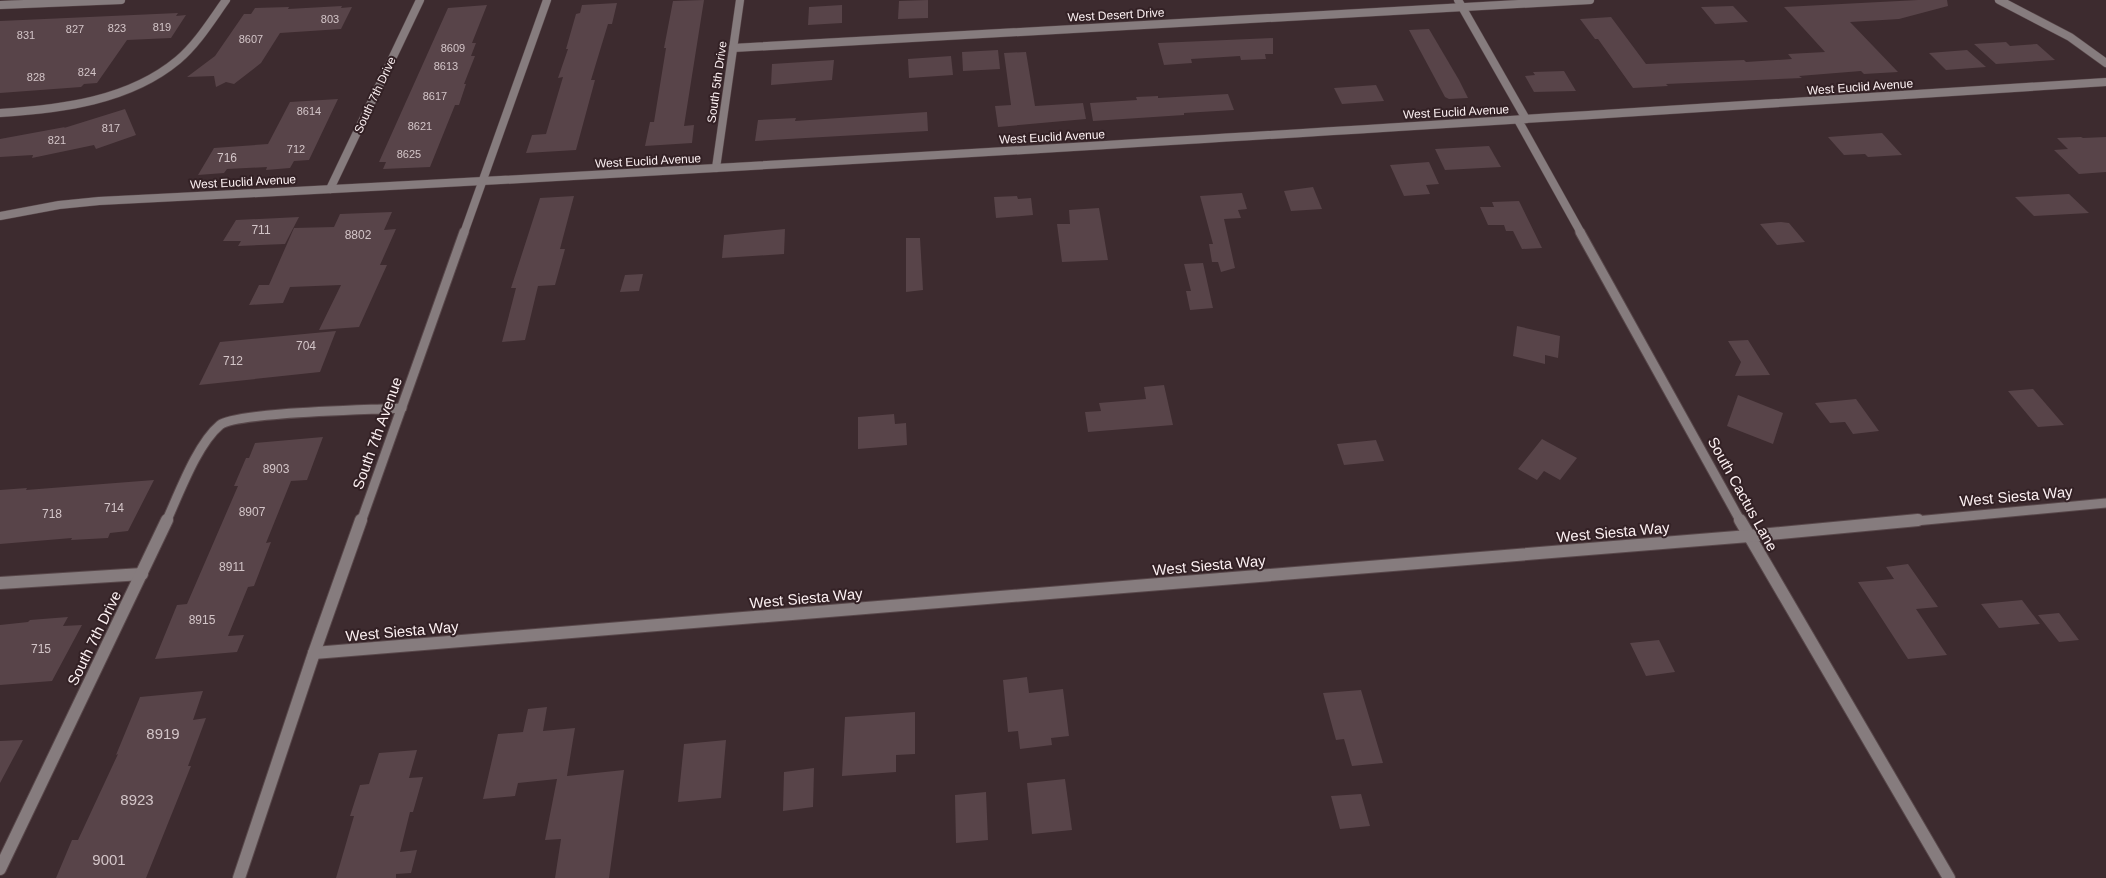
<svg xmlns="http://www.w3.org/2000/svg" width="2106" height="878" viewBox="0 0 2106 878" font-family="Arial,sans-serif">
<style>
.building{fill:#584449}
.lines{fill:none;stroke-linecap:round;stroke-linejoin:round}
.minor-far2-casing{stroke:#58474a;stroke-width:9}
.minor-far1-casing{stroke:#58474a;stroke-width:11}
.minor-casing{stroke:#58474a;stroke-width:14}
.tertiary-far2-casing{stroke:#58474a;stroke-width:9}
.tertiary-far1-casing{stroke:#58474a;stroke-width:11}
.tertiary-casing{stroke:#58474a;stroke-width:14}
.minor-far2{stroke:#867c7e;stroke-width:8}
.minor-far1{stroke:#867c7e;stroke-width:9}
.minor{stroke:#867c7e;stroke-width:12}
.tertiary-far2{stroke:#867c7e;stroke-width:8}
.tertiary-far1{stroke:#867c7e;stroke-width:9}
.tertiary{stroke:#867c7e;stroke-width:12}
.labels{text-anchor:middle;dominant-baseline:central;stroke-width:4;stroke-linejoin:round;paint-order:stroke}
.far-number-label{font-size:11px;fill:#d3c5c8}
.far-street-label{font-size:12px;fill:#fcf0f2;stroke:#332125}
.number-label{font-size:12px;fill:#d3c5c8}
.street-label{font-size:15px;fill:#fcf0f2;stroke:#332125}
.near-number-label{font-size:15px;fill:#d3c5c8}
</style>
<rect width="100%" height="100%" fill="#3d2b2f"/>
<!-- building -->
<g class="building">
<polygon points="704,0 684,126 694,125 692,143 645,146 650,122 654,122 666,48 664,48 673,1"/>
<polygon points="928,0 928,18 898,19 899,1"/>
<polygon points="1918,0 1947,0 1948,6 1899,19 1850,22 1898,72 1864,74 1861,71 1799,76 1802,78 1666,84 1668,86 1633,88 1598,39 1595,39 1580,19 1611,17 1646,64 1744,60 1746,62 1792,59 1788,54 1825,52 1784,7"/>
<polygon points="617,3 612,24 608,24 591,80 595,80 576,150 526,153 532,135 546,134 563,77 558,78 568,49 566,49 576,14 580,13 582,5"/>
<polygon points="487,5 472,43 476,43 471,56 475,56 464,84 466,84 459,105 455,105 430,167 383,169 386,162 379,162 448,8"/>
<polygon points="842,5 842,23 808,25 809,7"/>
<polygon points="342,6 341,8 352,7 341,29 280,33 261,63 234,84 226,82 216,87 214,76 187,77 215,56 244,14 251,14 255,8 289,7 288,9"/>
<polygon points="1733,6 1748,22 1715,24 1701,7"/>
<polygon points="178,13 176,16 186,15 171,38 127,40 97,83 84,84 81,87 0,93 0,21"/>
<polygon points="1429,29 1459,80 1468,98 1449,99 1445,97 1409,30"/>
<polygon points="1273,38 1273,54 1265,54 1266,59 1241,60 1240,56 1191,59 1192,63 1164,65 1158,43"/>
<polygon points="2006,42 2010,46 2037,44 2055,60 1996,64 1974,44"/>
<polygon points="998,50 1000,69 963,71 962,52"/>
<polygon points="1967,50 1986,67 1946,70 1929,53"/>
<polygon points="1026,52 1035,106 1083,103 1086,119 998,127 995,106 1011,105 1004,53"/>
<polygon points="951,56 953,75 909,78 908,59"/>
<polygon points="834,60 832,80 771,85 772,64"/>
<polygon points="1564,71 1576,91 1534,92 1525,76 1535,75 1533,72"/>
<polygon points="1376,85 1384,101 1342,104 1334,88"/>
<polygon points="1228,94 1234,110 1184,113 1184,115 1093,121 1090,103 1137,100 1136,97 1158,96 1158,98"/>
<polygon points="338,99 309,160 294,161 290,168 266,170 267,167 227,169 224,173 198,175 214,148 268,144 290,102"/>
<polygon points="125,109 136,135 96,149 94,145 32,158 33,155 0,157 0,139 65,127 64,128"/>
<polygon points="927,112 928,131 755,141 758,120 796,118 795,121"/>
<polygon points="1882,133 1902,155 1868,157 1865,154 1844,155 1828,137"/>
<polygon points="2081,137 2083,138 2106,137 2106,172 2079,174 2054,150 2068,149 2057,138"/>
<polygon points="1489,146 1501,167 1445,170 1435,149"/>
<polygon points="1429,162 1439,184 1426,185 1430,194 1404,196 1390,165"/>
<polygon points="1313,187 1322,209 1291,211 1284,191"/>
<polygon points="1242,193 1247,209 1238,210 1241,218 1224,219 1235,268 1221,272 1218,262 1212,262 1209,244 1213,244 1200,196"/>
<polygon points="2069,194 2089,213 2034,216 2015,197"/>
<polygon points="574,196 560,249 565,249 555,285 538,286 525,340 502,342 516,288 511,288 540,198"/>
<polygon points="1017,196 1018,199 1031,198 1033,215 996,218 994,197"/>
<polygon points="1519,201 1542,248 1522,249 1513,231 1506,231 1504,225 1488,225 1480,207 1494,207 1492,202"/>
<polygon points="1099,208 1108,260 1062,262 1057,224 1070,224 1069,210"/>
<polygon points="392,212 384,230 396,229 380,265 387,265 359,327 319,330 341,285 290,287 283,303 249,305 259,285 269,285 294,228 334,227 340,214"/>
<polygon points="299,217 285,244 238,246 241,241 223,241 236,220"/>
<polygon points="1781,222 1789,223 1805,242 1777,245 1760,224"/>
<polygon points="785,229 784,254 722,258 724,235"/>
<polygon points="906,238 920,238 923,290 906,292"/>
<polygon points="1203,263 1213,308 1190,310 1186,291 1191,291 1184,264"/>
<polygon points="643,274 639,291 620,292 625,275"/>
<polygon points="1517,326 1560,336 1558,358 1545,355 1545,364 1513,356"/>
<polygon points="336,331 320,372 199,385 220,342"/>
<polygon points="1748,340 1770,375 1735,376 1741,362 1728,341"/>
<polygon points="1164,385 1173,425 1088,432 1085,412 1101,411 1099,403 1146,399 1144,387"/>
<polygon points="2033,389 2064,425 2038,427 2008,391"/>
<polygon points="1738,395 1783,413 1773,444 1727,426"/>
<polygon points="1856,399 1879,431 1853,434 1845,422 1830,423 1815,403"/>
<polygon points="894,414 895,424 906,423 907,445 858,449 858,417"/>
<polygon points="323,437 307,480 291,481 266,543 271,542 254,586 248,587 228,636 244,635 237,652 155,659 177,605 187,604 238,486 234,486 246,458 249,458 255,443"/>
<polygon points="1542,439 1577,458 1560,480 1544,471 1537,480 1518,469"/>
<polygon points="1376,440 1384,461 1344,465 1337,444"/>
<polygon points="154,480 128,531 110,533 108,538 71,540 72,538 0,544 0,490 27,488 26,490"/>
<polygon points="1908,564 1938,607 1916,609 1947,655 1908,659 1858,582 1894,579 1886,567"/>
<polygon points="2022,600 2040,624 1999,628 1981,604"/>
<polygon points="2059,613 2079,640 2059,642 2038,615"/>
<polygon points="68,617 63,626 82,625 52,681 0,685 0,625 28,622 30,620"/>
<polygon points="1659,640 1675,672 1646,676 1630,643"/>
<polygon points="1027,677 1029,693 1063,689 1069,736 1051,738 1052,745 1020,749 1018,731 1008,732 1003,680"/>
<polygon points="1361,690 1383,763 1352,766 1344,739 1336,740 1323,693"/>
<polygon points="203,691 193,720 206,718 188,766 191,766 146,878 56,878 72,840 78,840 118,754 116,755 140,697"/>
<polygon points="547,707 543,731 575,728 567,776 624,770 609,878 555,878 561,839 545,840 557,779 518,783 515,796 483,799 498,734 523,732 528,709"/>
<polygon points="915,712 915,754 896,755 896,772 842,776 845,717"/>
<polygon points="23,740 0,783 0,741"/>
<polygon points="726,740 721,798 678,802 684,744"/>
<polygon points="417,750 409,778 423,777 413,812 410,812 400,852 417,850 411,873 396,874 396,878 336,878 354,816 350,816 360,785 369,784 379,753"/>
<polygon points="814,768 813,807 783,811 784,772"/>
<polygon points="1065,779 1072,830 1032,834 1027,783"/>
<polygon points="986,792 988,840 956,843 955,795"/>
<polygon points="1361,794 1370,826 1340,829 1331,796"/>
</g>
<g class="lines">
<defs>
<g id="minor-far2">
<polyline points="1458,0 1526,119"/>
<polyline points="1999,0 2070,37 2106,63"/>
<polyline points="0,5 121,0"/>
<polyline points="733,48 1590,0"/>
<path d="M 0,113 C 61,109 129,101 178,60 C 197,44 211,21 226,0"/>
<polyline points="1518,120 1581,233"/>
<polyline points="716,168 740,0"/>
<polyline points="330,189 420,0"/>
<path d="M 0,216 L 59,205 L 99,201 C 768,168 1437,125 2106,82"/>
</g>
<g id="minor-far1">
<polyline points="1580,232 1741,522"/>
<path d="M 166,522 C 179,494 197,444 220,425 C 236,412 373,410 402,408"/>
<polyline points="1905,522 2106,503"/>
</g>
<g id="minor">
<polyline points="1740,520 1949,878"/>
<polyline points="0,583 142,574"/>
<polyline points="314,653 1749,536 1918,520"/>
<polyline points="0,869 167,520"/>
</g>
<polyline id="tertiary-far2" points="464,233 547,0"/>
<polyline id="tertiary-far1" points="361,522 464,232"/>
<polyline id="tertiary" points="239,878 314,653 361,520"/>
</defs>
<!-- minor-far2 casing -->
<use href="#minor-far2" class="minor-far2-casing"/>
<!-- minor-far1 casing -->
<use href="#minor-far1" class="minor-far1-casing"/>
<!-- minor casing -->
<use href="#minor" class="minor-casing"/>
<!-- tertiary-far2 casing -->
<use href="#tertiary-far2" class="tertiary-far2-casing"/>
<!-- tertiary-far1 casing -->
<use href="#tertiary-far1" class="tertiary-far1-casing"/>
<!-- tertiary casing -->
<use href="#tertiary" class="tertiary-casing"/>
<!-- minor-far2 -->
<use href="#minor-far2" class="minor-far2"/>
<!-- minor-far1 -->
<use href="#minor-far1" class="minor-far1"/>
<!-- minor -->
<use href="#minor" class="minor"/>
<!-- tertiary-far2 -->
<use href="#tertiary-far2" class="tertiary-far2"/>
<!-- tertiary-far1 -->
<use href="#tertiary-far1" class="tertiary-far1"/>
<!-- tertiary -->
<use href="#tertiary" class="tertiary"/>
</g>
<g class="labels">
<!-- far-number labels -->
<g class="far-number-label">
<text x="330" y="19">803</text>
<text x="162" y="27">819</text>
<text x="117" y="28">823</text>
<text x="75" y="29">827</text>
<text x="26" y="35">831</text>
<text x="251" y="39">8607</text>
<text x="453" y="48">8609</text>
<text x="446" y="66">8613</text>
<text x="87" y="72">824</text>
<text x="36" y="77">828</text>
<text x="435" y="96">8617</text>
<text x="309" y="111">8614</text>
<text x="420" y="126">8621</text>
<text x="111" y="128">817</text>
<text x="57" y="140">821</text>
<text x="296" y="149">712</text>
<text x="409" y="154">8625</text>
</g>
<!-- far-street labels -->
<g class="far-street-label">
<text transform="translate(1116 15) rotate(-3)">West Desert Drive</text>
<text transform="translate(717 82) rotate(-82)">South 5th Drive</text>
<text transform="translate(1860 87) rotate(-4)">West Euclid Avenue</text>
<text transform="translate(375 95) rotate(-65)">South 7th Drive</text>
<text transform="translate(1456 112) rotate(-3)">West Euclid Avenue</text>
<text transform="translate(1052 137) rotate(-3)">West Euclid Avenue</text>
<text transform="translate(648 161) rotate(-3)">West Euclid Avenue</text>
<text transform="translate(243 182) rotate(-3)">West Euclid Avenue</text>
</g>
<!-- number labels -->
<g class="number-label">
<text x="227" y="158">716</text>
<text x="261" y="230">711</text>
<text x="358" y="235">8802</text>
<text x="306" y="346">704</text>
<text x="233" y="361">712</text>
<text x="276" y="469">8903</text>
<text x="114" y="508">714</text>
<text x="252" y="512">8907</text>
<text x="52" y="514">718</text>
<text x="232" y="567">8911</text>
<text x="202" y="620">8915</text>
<text x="41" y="649">715</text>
</g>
<!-- street labels -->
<g class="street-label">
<text transform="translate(377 433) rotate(-70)">South 7th Avenue</text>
<text transform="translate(1743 494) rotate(61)">South Cactus Lane</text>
<text transform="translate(2016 496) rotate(-5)">West Siesta Way</text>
<text transform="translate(1613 532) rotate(-5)">West Siesta Way</text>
<text transform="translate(1209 565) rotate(-5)">West Siesta Way</text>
<text transform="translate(806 598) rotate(-5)">West Siesta Way</text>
<text transform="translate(402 631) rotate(-5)">West Siesta Way</text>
<text transform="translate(94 638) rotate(-64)">South 7th Drive</text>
</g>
<!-- near-number labels -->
<g class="near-number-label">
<text x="163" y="733">8919</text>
<text x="137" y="799">8923</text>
<text x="109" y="859">9001</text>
</g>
</g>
</svg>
